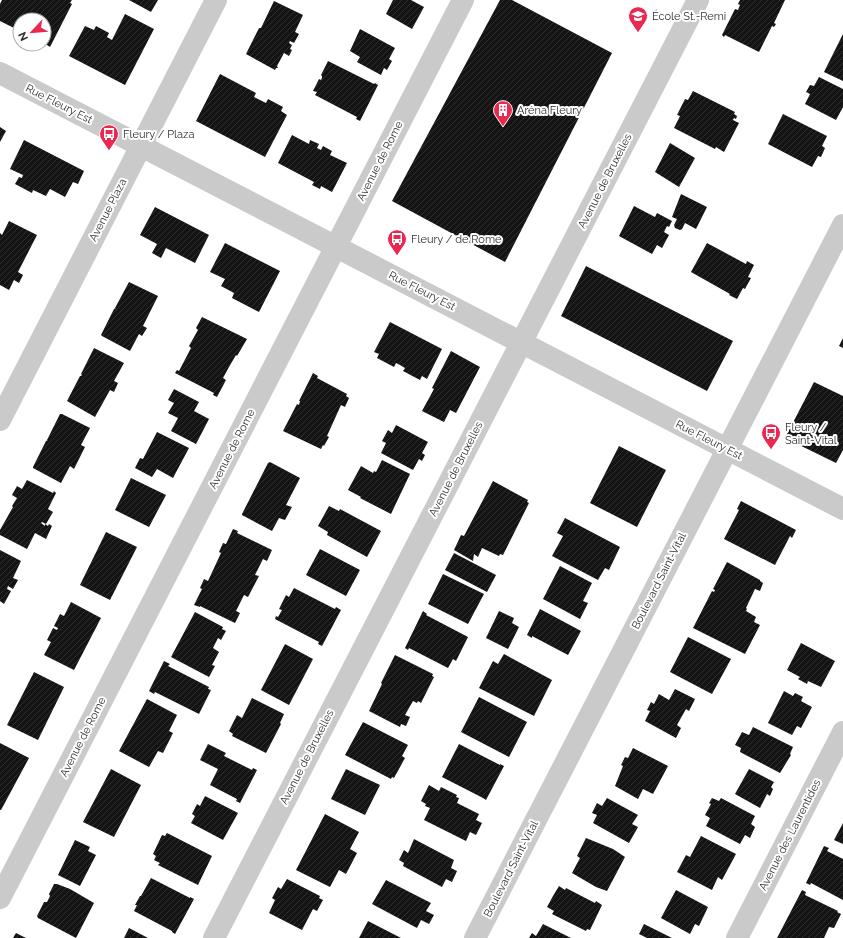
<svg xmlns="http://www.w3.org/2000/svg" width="843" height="938" viewBox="0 0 843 938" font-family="Raleway,sans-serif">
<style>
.building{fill:url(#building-hatch)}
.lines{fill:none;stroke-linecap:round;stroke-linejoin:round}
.minor{stroke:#cacaca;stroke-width:22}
.tertiary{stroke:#cacaca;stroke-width:22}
.labels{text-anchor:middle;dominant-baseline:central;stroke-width:4;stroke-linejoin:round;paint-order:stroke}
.poi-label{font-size:11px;fill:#2d2d2d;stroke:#fff;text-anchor:start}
.street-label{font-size:11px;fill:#2d2d2d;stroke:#fff}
</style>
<defs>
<pattern id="building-hatch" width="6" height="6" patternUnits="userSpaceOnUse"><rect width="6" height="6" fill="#141414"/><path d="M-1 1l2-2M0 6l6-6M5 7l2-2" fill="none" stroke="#2e2e2e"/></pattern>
</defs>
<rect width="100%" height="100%" fill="#fff"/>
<!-- building -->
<g class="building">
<polygon points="2,0 72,0 70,3 72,4 50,47 44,43 44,20 20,20 20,31 0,21 0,4"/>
<polygon points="129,0 158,0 151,12"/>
<polygon points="393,0 411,0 424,7 412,29 386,14"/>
<polygon points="500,0 512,0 612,53 505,262 392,201"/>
<polygon points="740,0 785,0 774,23 776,24 774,27 772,26 759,52 725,35 724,37 722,35 735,9 738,10 740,5 738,4"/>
<polygon points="274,1 303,15 295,32 299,34 294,43 290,41 289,43 292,45 290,49 292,50 289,56 284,53 277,66 278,68 276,68 275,70 246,54 259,28 261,28"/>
<polygon points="125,14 154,29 125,85 69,56 85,26 94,30 96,26 109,33 107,37 112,40"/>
<polygon points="360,29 395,48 389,59 392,61 387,70 384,68 381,75 357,62 360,57 350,51"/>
<polygon points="843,34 843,81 824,72"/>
<polygon points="328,61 374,84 375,83 378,85 360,121 356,119 357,117 315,95 317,92 313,91 319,79 321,80 322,78 322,76 321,75"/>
<polygon points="220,74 256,93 254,97 266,103 268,99 283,107 281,111 287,115 265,157 196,121"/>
<polygon points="819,77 843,89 843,107 836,120 805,104 810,94 806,92 810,85 814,86"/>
<polygon points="693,91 735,112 734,114 737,116 736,119 734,118 733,120 739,123 724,152 716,147 715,149 674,128 680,116 677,115 685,99 688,100"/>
<polygon points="783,114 827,136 822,146 825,148 821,157 818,156 812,167 768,144"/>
<polygon points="0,127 6,131 0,142"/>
<polygon points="292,135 309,144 310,140 319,144 317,148 321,150 323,146 332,151 330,155 347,163 332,192 321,186 320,189 312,185 314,182 278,163"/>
<polygon points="24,140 84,171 78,184 73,182 65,197 50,189 46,196 33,190 32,193 15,184 19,177 22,178 23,175 10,169"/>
<polygon points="670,143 695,158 679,187 655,172"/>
<polygon points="681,194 707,207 696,229 685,223 682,229 680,230 675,228 674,225 677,219 672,217"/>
<polygon points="634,206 655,217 657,213 672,221 669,227 667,226 664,232 669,235 662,248 657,245 652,254 619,236"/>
<polygon points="155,207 209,235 195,263 166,248 161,258 152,253 157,244 140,235"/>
<polygon points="9,221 37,235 18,272 23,275 19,283 14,280 9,290 0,285 0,233 2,235"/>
<polygon points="225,243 280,271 259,312 232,298 234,293 221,286 225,279 210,272"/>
<polygon points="707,243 746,264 747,261 754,265 748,277 751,278 745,289 743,288 737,299 729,295 730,294 691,272"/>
<polygon points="586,266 733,341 707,391 561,316"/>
<polygon points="129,282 158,296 143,326 147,328 142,336 139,334 130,351 102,336 101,335 114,309 116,308 115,308"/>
<polygon points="202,317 247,339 237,356 236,355 229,367 223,378 226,380 217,397 213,395 214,393 175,373 177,370 179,371 191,348 189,346 198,330 196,328"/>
<polygon points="390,322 442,349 427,379 422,376 420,380 403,371 405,368 400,365 396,363 394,367 377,358 379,354 374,352"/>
<polygon points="843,338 843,348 839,346"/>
<polygon points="94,348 124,363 114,381 118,383 114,392 110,390 95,417 67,401 80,376 81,376 82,375 81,374"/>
<polygon points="451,351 480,367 456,413 450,410 444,422 422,411 434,389 432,388"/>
<polygon points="313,373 318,376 317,378 347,394 346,396 349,398 345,407 341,405 327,436 329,437 324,446 323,445 321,449 283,431 297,404 299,405 300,401 299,401"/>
<polygon points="814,382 843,396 843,450 836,463 785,438"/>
<polygon points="174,389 199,402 194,411 209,419 196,444 171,431 178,418 168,413 174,403 168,400"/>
<polygon points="60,414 62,414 90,428 81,445 85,447 74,469 70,466 61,483 33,468 33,467 46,441 48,440 47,440"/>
<polygon points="396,425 428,442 422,453 425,455 422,461 419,459 413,470 381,453 386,443 382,441 388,430 392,433"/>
<polygon points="157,432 189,448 173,478 157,469 152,477 135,468 140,458 143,459"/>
<polygon points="619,446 666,470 637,527 590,503"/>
<polygon points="382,460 410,474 391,514 360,498 361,497 348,490 361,466 373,473 374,471 376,472"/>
<polygon points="270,462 300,478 286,505 292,507 285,520 279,518 272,531 242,515 242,514 268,463"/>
<polygon points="131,478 166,495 149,527 115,510"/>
<polygon points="27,480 53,493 54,491 56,493 48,509 53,512 46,524 42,522 41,523 45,526 45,524 48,526 49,524 52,526 46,539 35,533 27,549 0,535 0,530 13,507 12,506 17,498 12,495 17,486 22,489"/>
<polygon points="493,481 528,500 527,502 529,503 503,555 500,554 499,556 482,548 478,557 474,554 473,561 454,550 461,535 464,536"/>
<polygon points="741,501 796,530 792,538 790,536 775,565 724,539 739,510 737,509"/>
<polygon points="329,506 339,511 340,509 381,531 367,557 327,535 328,532 318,526"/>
<polygon points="565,518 620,547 609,570 605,568 598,580 552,556 563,536 557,533"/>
<polygon points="233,529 238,531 237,533 272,550 267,561 263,559 255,575 259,576 248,597 244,595 236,611 240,613 235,623 200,606 200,607 194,605 202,589 200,588 204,579 208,581 221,553 219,552 223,543 226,544"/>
<polygon points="106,532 137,547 110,600 80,585"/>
<polygon points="320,549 360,570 346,596 306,575"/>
<polygon points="0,550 21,561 13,578 18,580 13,589 8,586 7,589 11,591 4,604 0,601"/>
<polygon points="454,553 496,575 487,592 445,570"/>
<polygon points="727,562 760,580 760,581 763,583 760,591 755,589 746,608 747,609 746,611 756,617 754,622 760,625 745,654 693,628 712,591 714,592 715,590 713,589"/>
<polygon points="560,566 592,583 583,601 588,603 580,619 543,599"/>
<polygon points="443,574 484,594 468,624 428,604"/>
<polygon points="294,588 335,609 336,607 341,610 322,646 318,644 319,642 275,619 276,616 278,617 282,610 279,609 286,595 289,597"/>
<polygon points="71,602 101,618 74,670 44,655 51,642 47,640 53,628 57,630 58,628 54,626 60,614 64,616"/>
<polygon points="540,609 581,631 568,655 532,636 532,638 527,635"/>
<polygon points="423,611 427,614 426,615 468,637 456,661 453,659 448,668 409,648 408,650 405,648"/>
<polygon points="499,611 514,618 512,623 519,627 508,649 486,638"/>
<polygon points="195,612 223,627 222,629 226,631 221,640 218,638 213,648 219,652 212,665 215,666 209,677 171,657"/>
<polygon points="688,637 731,659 712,694 670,672"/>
<polygon points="801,643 835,661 821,687 808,681 807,684 798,679 800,677 787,670"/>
<polygon points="285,644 313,659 289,705 261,690"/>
<polygon points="504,654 552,680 534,716 479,688 493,661 498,664"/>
<polygon points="395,655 433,674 432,676 434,677 421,703 418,701 417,703 413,701 405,715 410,717 406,726 401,724 400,727 369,711 382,684 381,683"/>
<polygon points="164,661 170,664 168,666 209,687 208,689 211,690 199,714 155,692 154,694 149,691"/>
<polygon points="34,672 64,687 38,740 7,725"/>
<polygon points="675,689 695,699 689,711 686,709 677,725 681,728 676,738 645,721 650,711 647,710 651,702 654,704 659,694 669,700"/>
<polygon points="784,691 793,696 795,693 803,697 801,701 812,707 801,728 797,726 792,735 768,723"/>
<polygon points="479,697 527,722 509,757 461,732"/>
<polygon points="252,698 284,714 280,723 281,724 266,753 232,736 233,734 229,731 237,715 242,718"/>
<polygon points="147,699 177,715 169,731 173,733 163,753 158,751 149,767 119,751"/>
<polygon points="363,722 408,745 402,756 405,758 394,778 392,777 391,779 345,755"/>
<polygon points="753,727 793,747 790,754 791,755 780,773 740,752 741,748 735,745 742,732 749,735"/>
<polygon points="0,743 29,758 1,810 0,810"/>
<polygon points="208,744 226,753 224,756 252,770 253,768 257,770 240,803 236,801 237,799 210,785 218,769 200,760"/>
<polygon points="459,744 500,765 500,764 504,766 486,800 483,798 442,777"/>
<polygon points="633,748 668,766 653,794 643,789 638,799 615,786 623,766 621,765 625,757 628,758"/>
<polygon points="111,769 141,785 114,837 83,822"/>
<polygon points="346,769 380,785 365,815 331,799"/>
<polygon points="749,769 774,782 771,787 773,789 770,796 767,794 760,808 735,794"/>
<polygon points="429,785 439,791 441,787 457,795 456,797 459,798 457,803 479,814 476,820 482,823 476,835 470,832 466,841 424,820 430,808 425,806 426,804 421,801"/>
<polygon points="205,796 238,813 223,840 191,823 195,816 192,814 197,804 200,806"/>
<polygon points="607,798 638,815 632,824 638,827 629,843 593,823 597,815 592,813 597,803 602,806"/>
<polygon points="712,798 719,801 721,798 755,816 751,824 755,827 750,838 745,835 740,844 706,826 710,818 705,815 711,804 709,803"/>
<polygon points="325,814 359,832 350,849 357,853 346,874 339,870 330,887 296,870"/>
<polygon points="843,823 843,844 834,840"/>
<polygon points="167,833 212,856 198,885 158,865 160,863 154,860 156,856 153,854 162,835 165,836"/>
<polygon points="701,836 736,854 722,880 718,877 712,890 677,872 686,855 690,857"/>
<polygon points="586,838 613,849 625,857 607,891 596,887 572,873 580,858 577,856"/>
<polygon points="414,839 454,860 451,868 457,871 452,882 446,879 442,887 403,866 404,863 399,860 404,850 408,853"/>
<polygon points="75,840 90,847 88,851 96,855 80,886 58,875"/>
<polygon points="824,846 829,848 827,851 843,859 843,900 811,883 810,885 806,883"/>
<polygon points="151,878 190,898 190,897 194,899 175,934 172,932 172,931 134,911 137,905 135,905 140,896 141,896"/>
<polygon points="287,879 320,896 319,898 323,900 317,911 313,909 302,930 269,913 275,900 272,898 278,887 281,889"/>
<polygon points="386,880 431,903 426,911 434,915 429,924 421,920 417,928 372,904"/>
<polygon points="54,884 57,884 70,889 94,903 76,938 38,918 37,916 44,902 47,902 50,896 49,894"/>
<polygon points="559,886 565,890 566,888 595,903 596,901 602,905 590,930 587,929 586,931 552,914 554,911 547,907 553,896"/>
<polygon points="676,890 708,907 699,926 695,924 690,934 661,918"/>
<polygon points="802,890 806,892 805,895 838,911 837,912 841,914 834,928 829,927 824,938 777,938"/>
<polygon points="368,921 401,938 359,938"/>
<polygon points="543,924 571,938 529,938 532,933 536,936"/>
<polygon points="644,924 672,938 647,938 639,934"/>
<polygon points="129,928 148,938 124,938"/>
<polygon points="16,933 26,938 13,938"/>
</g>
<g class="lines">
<!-- minor -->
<g class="minor">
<polyline points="0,420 216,0"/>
<polyline points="0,898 463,0"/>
<polyline points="214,938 698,0"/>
<polyline points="475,938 843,225"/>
<polyline points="737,938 843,732"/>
</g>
<!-- tertiary -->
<polyline class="tertiary" points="0,73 843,509"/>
</g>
<!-- icons -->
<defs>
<symbol id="school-pin" viewBox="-11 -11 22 30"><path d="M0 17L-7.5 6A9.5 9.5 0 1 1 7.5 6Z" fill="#e92950" stroke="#fff"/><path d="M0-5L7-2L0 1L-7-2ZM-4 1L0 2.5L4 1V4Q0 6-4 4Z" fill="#fff"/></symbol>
<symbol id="building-pin" viewBox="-11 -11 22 30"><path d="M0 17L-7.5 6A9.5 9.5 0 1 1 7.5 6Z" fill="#e92950" stroke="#fff"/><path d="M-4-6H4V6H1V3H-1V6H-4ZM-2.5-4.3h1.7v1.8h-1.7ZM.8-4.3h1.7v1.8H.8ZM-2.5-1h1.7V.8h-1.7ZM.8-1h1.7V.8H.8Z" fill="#fff"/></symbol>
<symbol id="bus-pin" viewBox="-11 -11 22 30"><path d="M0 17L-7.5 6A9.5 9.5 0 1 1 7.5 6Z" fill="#e92950" stroke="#fff"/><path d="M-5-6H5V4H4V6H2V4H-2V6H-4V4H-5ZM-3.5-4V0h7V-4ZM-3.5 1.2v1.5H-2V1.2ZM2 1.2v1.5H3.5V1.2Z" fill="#fff"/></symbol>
</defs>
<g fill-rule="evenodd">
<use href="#school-pin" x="627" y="5" width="22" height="30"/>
<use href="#building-pin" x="492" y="99" width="22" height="30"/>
<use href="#bus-pin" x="98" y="123" width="22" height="30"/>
<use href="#bus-pin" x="386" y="228" width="22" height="30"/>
<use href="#bus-pin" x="760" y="422" width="22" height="30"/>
</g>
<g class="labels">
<!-- poi labels -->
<g class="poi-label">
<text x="652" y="16">École St.-Remi</text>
<text x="517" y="110">Aréna Fleury</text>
<text x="123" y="134">Fleury / Plaza</text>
<text x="411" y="239">Fleury / de Rome</text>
<text x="785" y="427">Fleury /<tspan x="785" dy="13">Saint-Vital</tspan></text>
</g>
<!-- street labels -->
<g class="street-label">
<text transform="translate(59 104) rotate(27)">Rue Fleury Est</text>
<text transform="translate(380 161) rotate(-63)">Avenue de Rome</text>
<text transform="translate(605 181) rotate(-63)">Avenue de Bruxelles</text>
<text transform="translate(108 210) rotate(-63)">Avenue Plaza</text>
<text transform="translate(422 291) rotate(27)">Rue Fleury Est</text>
<text transform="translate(709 440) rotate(27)">Rue Fleury Est</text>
<text transform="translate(232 449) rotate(-63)">Avenue de Rome</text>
<text transform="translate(456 469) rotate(-63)">Avenue de Bruxelles</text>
<text transform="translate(659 581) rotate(-63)">Boulevard Saint-Vital</text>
<text transform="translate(83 737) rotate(-63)">Avenue de Rome</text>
<text transform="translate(307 757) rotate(-63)">Avenue de Bruxelles</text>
<text transform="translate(790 835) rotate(-63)">Avenue des Laurentides</text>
<text transform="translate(511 869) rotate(-63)">Boulevard Saint-Vital</text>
</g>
</g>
<!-- north arrow -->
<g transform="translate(32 32) rotate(244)"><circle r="19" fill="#ffffff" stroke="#ababab"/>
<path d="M0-3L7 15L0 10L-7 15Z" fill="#e92950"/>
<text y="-6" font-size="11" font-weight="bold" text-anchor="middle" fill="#2d2d2d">N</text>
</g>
</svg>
